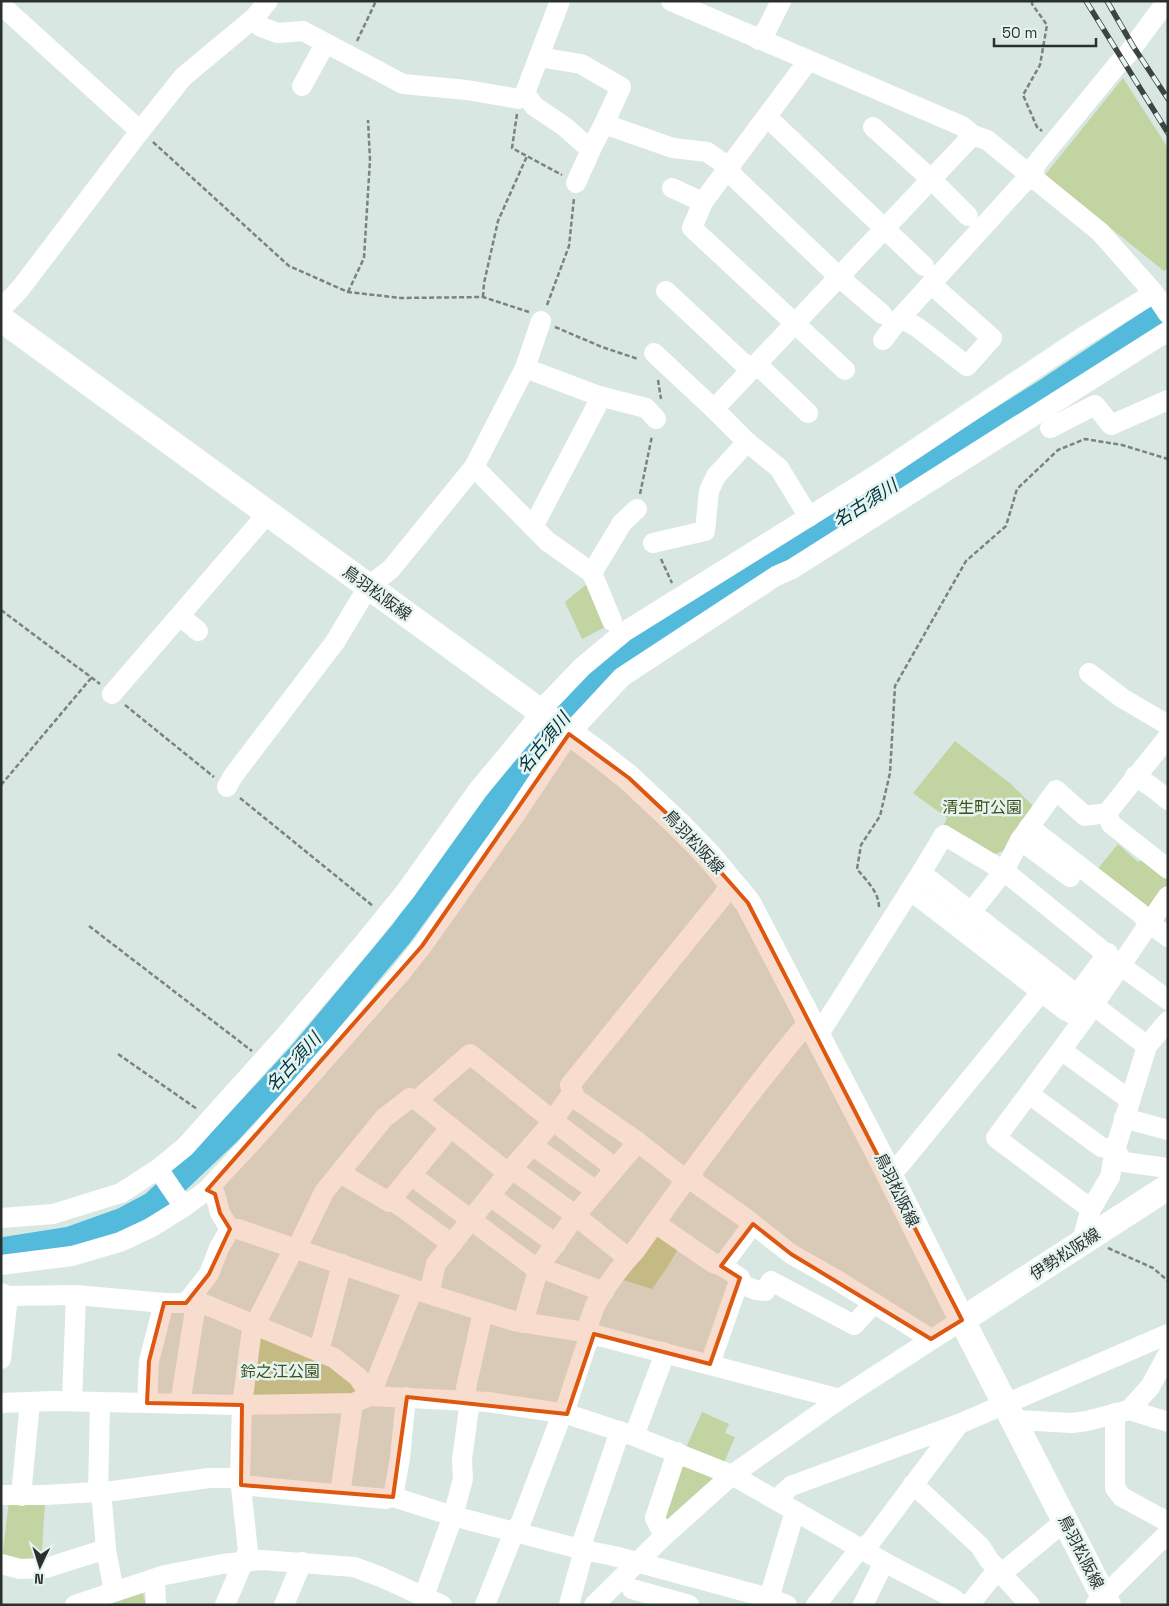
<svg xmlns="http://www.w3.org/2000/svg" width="1169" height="1606" viewBox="0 0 1169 1606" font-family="'Space Grotesk','Noto Sans JP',sans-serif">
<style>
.green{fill:#c1d4a2}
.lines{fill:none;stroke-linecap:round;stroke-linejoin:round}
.river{stroke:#54badc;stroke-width:25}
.path{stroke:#7a8380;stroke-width:2.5;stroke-dasharray:5 2.5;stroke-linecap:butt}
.minor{stroke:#fff;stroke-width:20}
.major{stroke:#fff;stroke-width:26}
.rail-casing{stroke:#3e4442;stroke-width:5.5}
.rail{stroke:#e6f4f0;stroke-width:4;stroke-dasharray:11;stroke-linecap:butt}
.marked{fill:#de570e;fill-opacity:0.2;stroke:#de570e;stroke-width:4;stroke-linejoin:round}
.labels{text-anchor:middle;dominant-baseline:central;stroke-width:5;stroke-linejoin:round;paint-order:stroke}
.street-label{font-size:16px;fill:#2a302e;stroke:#e6f4f0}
.park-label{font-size:16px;fill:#3f4f19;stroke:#e6f4f0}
.water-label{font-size:18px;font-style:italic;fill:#023341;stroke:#e6f4f0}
</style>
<rect width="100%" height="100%" fill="#d9e7e2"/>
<!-- green -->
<g class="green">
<polygon points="1123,78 1168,148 1168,268 1164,271 1045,175"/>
<polygon points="588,583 607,626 582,639 565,602"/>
<polygon points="955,741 1011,784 1034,807 1004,851 991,855 944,825 947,818 913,793"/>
<polygon points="1118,844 1138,862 1144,859 1168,878 1168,886 1152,911 1096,871"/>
<polygon points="657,1226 681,1244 668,1266 652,1289 620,1279"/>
<polygon points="262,1335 331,1363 356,1383 354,1395 250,1396 257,1338"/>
<polygon points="702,1412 729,1424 725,1433 735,1437 723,1465 685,1450"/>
<polygon points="678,1464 713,1478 664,1522"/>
<polygon points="9,1501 45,1503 41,1565 2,1560"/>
<polygon points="142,1590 146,1605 97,1605"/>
</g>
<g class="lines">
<!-- river -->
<polyline class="river" points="1,1250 70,1239 123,1220 153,1204 227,1134 301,1054 401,934 538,746 593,683 620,660 654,637 1049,389 1168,310"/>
<!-- path -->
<g class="path">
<polyline points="1032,1 1032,4 1047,25 1040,65 1023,95 1037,127 1042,131"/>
<polyline points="357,41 376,1"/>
<polyline points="517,114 512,148 562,175"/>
<polyline points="153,142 289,266 348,292 401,298 483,297 529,312"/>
<polyline points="348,292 364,258 370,160 368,120"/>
<polyline points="483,297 484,283 498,221 527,156"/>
<polyline points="547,305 569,246 574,198"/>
<polyline points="555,327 602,347 638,359"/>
<polyline points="658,380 661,399"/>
<polyline points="640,494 652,436"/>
<polyline points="661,559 672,583"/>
<polyline points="1,610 100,684"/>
<polyline points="125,705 214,777"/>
<polyline points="1,785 92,677"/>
<polyline points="240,798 373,906"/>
<path d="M 879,907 C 879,892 866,880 857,869 L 861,845 L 880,816 L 890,773 L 895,686 L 966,561 L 1006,526 L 1017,489 L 1058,450 L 1085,439 L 1122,445 L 1168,459"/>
<polyline points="89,926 252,1051"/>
<polyline points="118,1054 197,1109"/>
<polyline points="1108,1248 1153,1268 1168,1281"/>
</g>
<!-- minor -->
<g class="minor">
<polyline points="671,1 962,126 973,135 987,140 1100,232 1154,293 1168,314"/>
<polyline points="1,5 140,131"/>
<polyline points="254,18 261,27 278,33 303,31 403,84 467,90 519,99 525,93 560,1"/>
<polyline points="759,40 767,29 781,1"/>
<polyline points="539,57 581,64 621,87 604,124 673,148 707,152 730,168 733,176 839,277 882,314"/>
<polyline points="808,61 703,202 692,228 845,370"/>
<polyline points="302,86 325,44"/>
<polyline points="525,93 534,106 565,127 583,143 593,145 604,124"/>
<polyline points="767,117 924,266"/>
<polyline points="873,127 931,179 968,216"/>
<polyline points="576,183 593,145"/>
<polyline points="672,188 703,202"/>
<polyline points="666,291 743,363 764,371 808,413"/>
<polyline points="1,309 20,289 140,131 183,77 254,18 268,1"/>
<polyline points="900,318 917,327 967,366 992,338 931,284"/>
<polyline points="883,340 900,318 1022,184 1032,177 1036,164 1118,64 1127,55 1167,1"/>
<polyline points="654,353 714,409 747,442 779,468 809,517"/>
<polyline points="525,368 599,396 646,408 656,419"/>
<polyline points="714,409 973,135"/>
<polyline points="1050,428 1095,405 1111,425 1168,400"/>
<polyline points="474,467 547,541 592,573 622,523 637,509"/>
<polyline points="533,527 596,407 599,396"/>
<polyline points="653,543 705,531 709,491 716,476 747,442"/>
<polyline points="592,573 612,621"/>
<polyline points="180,616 198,631"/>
<polyline points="1089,673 1122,698 1168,725"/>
<polyline points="112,694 268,513"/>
<polyline points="1135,776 1152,787 1168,800"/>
<polyline points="227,787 233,776 335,642 368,587 391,569 474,467 525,368 541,321"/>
<polyline points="1107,813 1111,824 1168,869"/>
<polyline points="1029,827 1140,913 1149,923 1168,937"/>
<polyline points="1020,840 1070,877"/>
<polyline points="921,873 1077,995 1065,1010"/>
<polyline points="910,890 1065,1010 1077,1016"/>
<polyline points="962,929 971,912 1004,871 1120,965 1168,1000"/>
<polyline points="1077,995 1108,953"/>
<polyline points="1093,1005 1147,1046"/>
<polyline points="817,1037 921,873 944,835 1004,871 1020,840 1056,790 1085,816 1107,813 1168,737"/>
<polyline points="1061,1050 1130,1100"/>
<polyline points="1029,1094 1101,1147 1115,1150 1124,1162 1168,1168"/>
<polyline points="418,1101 508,1173"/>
<polyline points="1124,1118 1168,1130"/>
<polyline points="532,1145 596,1191"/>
<polyline points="158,1169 184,1207"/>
<polyline points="512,1169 571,1212 628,1258"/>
<polyline points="887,1170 899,1166 1042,991"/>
<polyline points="340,1173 389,1202 450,1128"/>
<polyline points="690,1173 697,1184 744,1217 791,1254 837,1280 931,1339"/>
<polyline points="411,1175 538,1270 546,1270 604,1292"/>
<polyline points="686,1180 638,1142 576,1099 570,1085 723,896 731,882"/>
<polyline points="207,1190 215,1194 220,1213 230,1229"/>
<polyline points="490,1196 556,1244"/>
<polyline points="392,1200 452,1244"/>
<polyline points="1091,1209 1110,1177 1115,1150 1147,1046 1168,1021"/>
<polyline points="1,1218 53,1214 121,1193 158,1169 185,1147 283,1038 362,945 405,892 478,790 531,726 539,712 582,667 624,632 879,473 1081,338 1154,293"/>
<polyline points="655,1223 713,1263 722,1266 740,1278 710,1364"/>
<polyline points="1081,1243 1091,1209 996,1138 1084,1019 1168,896"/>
<polyline points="297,1248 324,1192 384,1118 410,1098 418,1101 423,1095 470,1054 552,1120 615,1168"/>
<polyline points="1,1265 72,1256 120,1242 150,1228 184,1207 207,1190 260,1133 399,975 422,946 515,815 569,734 622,677 776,576 792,569 1168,331"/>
<polyline points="722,1266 753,1224"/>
<polyline points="738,1283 756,1290 765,1291 771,1281 854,1325 874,1303"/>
<polyline points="1,1293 8,1296 76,1295 164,1303 194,1303 204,1304 334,1358 358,1377 371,1396"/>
<polyline points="429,1294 436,1264 508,1173 548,1127 573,1092"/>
<polyline points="186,1303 209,1274 219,1248 230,1229 238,1229 413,1289 514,1321 584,1332 840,1399"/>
<polyline points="523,1323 538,1270 543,1261 579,1211 638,1142"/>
<path d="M 584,1332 C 590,1323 591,1315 595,1306 C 602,1291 623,1263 635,1251 C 690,1173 747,1095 809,1021"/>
<polyline points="319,1351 342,1264"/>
<polyline points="1,1359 8,1296"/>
<polyline points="371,1396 376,1381 413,1289"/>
<polyline points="72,1401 76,1295"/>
<polyline points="467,1401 466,1388 483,1312"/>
<polyline points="100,1402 98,1492 102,1502 106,1549 114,1592"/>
<polyline points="1,1403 53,1401 242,1405 353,1403 371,1396 488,1402 567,1414 634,1436 732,1475 884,1562 951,1597 962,1605"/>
<polyline points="147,1403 149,1361 164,1303"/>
<polyline points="180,1404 194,1316 194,1303"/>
<polyline points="1129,1410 1150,1387 1168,1354"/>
<polyline points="1115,1413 1115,1488 1122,1497 1168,1522"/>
<polyline points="567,1414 567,1404 587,1343 594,1334"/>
<polyline points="1014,1420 1072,1423 1087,1421 1129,1410 1168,1422"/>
<polyline points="634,1436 661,1364 664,1352"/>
<polyline points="913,1484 980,1546 989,1560 1030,1605"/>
<polyline points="241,1485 386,1499 393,1497 453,1516 584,1550 614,1556 769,1598 787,1605"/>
<polyline points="340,1494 353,1403"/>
<polyline points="1,1495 45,1495 113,1491 209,1478 240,1478"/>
<polyline points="22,1496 22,1485 30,1402"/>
<polyline points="393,1497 400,1458 406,1397"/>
<polyline points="777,1499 791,1486 959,1424 1168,1334"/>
<polyline points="664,1536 655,1518 677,1452"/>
<polyline points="1,1564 20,1569 46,1568 106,1549"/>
<polyline points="1002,1573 1065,1521"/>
<polyline points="155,1579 156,1605"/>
<polyline points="632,1589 689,1605"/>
<polyline points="424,1596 453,1516 463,1479 462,1459 470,1401"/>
<polyline points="75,1605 165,1575 222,1564 262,1560 354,1567 381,1577 442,1605"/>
<polyline points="225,1605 248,1551 240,1478 242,1405 251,1336 255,1325 294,1248"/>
<polyline points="284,1605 302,1562"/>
<polyline points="485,1605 514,1532 521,1522 559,1422 560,1413"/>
<polyline points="569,1605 584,1550 583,1540 620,1431"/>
<polyline points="594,1605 664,1536 732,1475 840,1399 962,1320"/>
<polyline points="767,1605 795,1511"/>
<polyline points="816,1605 860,1548 869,1544 959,1424"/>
<polyline points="863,1605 884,1562"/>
<polyline points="969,1605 998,1569"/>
<polyline points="1095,1605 1168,1533"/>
</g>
<!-- major -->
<g class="major">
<polyline points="1,319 596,752 629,778 680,826 709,856 748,903 878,1152 962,1320 1108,1605"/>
<polyline points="962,1320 1168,1187"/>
</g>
<defs>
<g id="rail">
<polyline points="1086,1 1168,133"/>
<polyline points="1107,1 1133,46 1168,99"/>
</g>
</defs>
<!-- rail casing -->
<use href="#rail" class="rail-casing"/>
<!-- rail -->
<use href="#rail" class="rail"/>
</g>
<!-- marked area -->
<path class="marked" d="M 569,734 L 629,778 L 680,826 L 748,903 L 962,1320 L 931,1339 L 791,1254 L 753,1224 L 721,1266 L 740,1278 L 710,1364 L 594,1334 L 567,1414 L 407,1397 L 393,1497 L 241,1485 L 242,1405 L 147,1403 L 149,1361 L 164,1303 L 186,1303 L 209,1274 L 230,1229 L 220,1213 L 215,1194 L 207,1190 L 422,946 Z"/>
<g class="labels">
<!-- street labels -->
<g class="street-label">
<text transform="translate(377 593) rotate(36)">鳥羽松阪線</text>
<text transform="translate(694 842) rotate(47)">鳥羽松阪線</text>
<text transform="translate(897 1190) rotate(64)">鳥羽松阪線</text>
<text transform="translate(1065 1254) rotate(-33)">伊勢松阪線</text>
<text transform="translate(1081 1552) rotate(63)">鳥羽松阪線</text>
</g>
<!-- park labels -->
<g class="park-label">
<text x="982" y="807">清生町公園</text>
<text x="280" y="1371">鈴之江公園</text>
</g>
<!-- water labels -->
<g class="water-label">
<text transform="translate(865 503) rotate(-33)">名古須川</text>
<text transform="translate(543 743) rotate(-51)">名古須川</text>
<text transform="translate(293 1062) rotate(-48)">名古須川</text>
</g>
</g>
<!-- border -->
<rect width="1169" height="1606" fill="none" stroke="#2a302e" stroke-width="5"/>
<!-- north arrow -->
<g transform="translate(40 1566) rotate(184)" stroke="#e6f4f0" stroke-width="4" paint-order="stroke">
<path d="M0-4L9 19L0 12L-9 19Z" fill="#2a302e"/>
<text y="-8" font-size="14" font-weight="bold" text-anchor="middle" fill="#2a302e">N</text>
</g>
<!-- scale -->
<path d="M994 38v8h102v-8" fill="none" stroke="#2a302e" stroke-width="2.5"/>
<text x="1002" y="38" font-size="15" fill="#2a302e" stroke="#e6f4f0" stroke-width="4" paint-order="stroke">50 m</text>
</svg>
